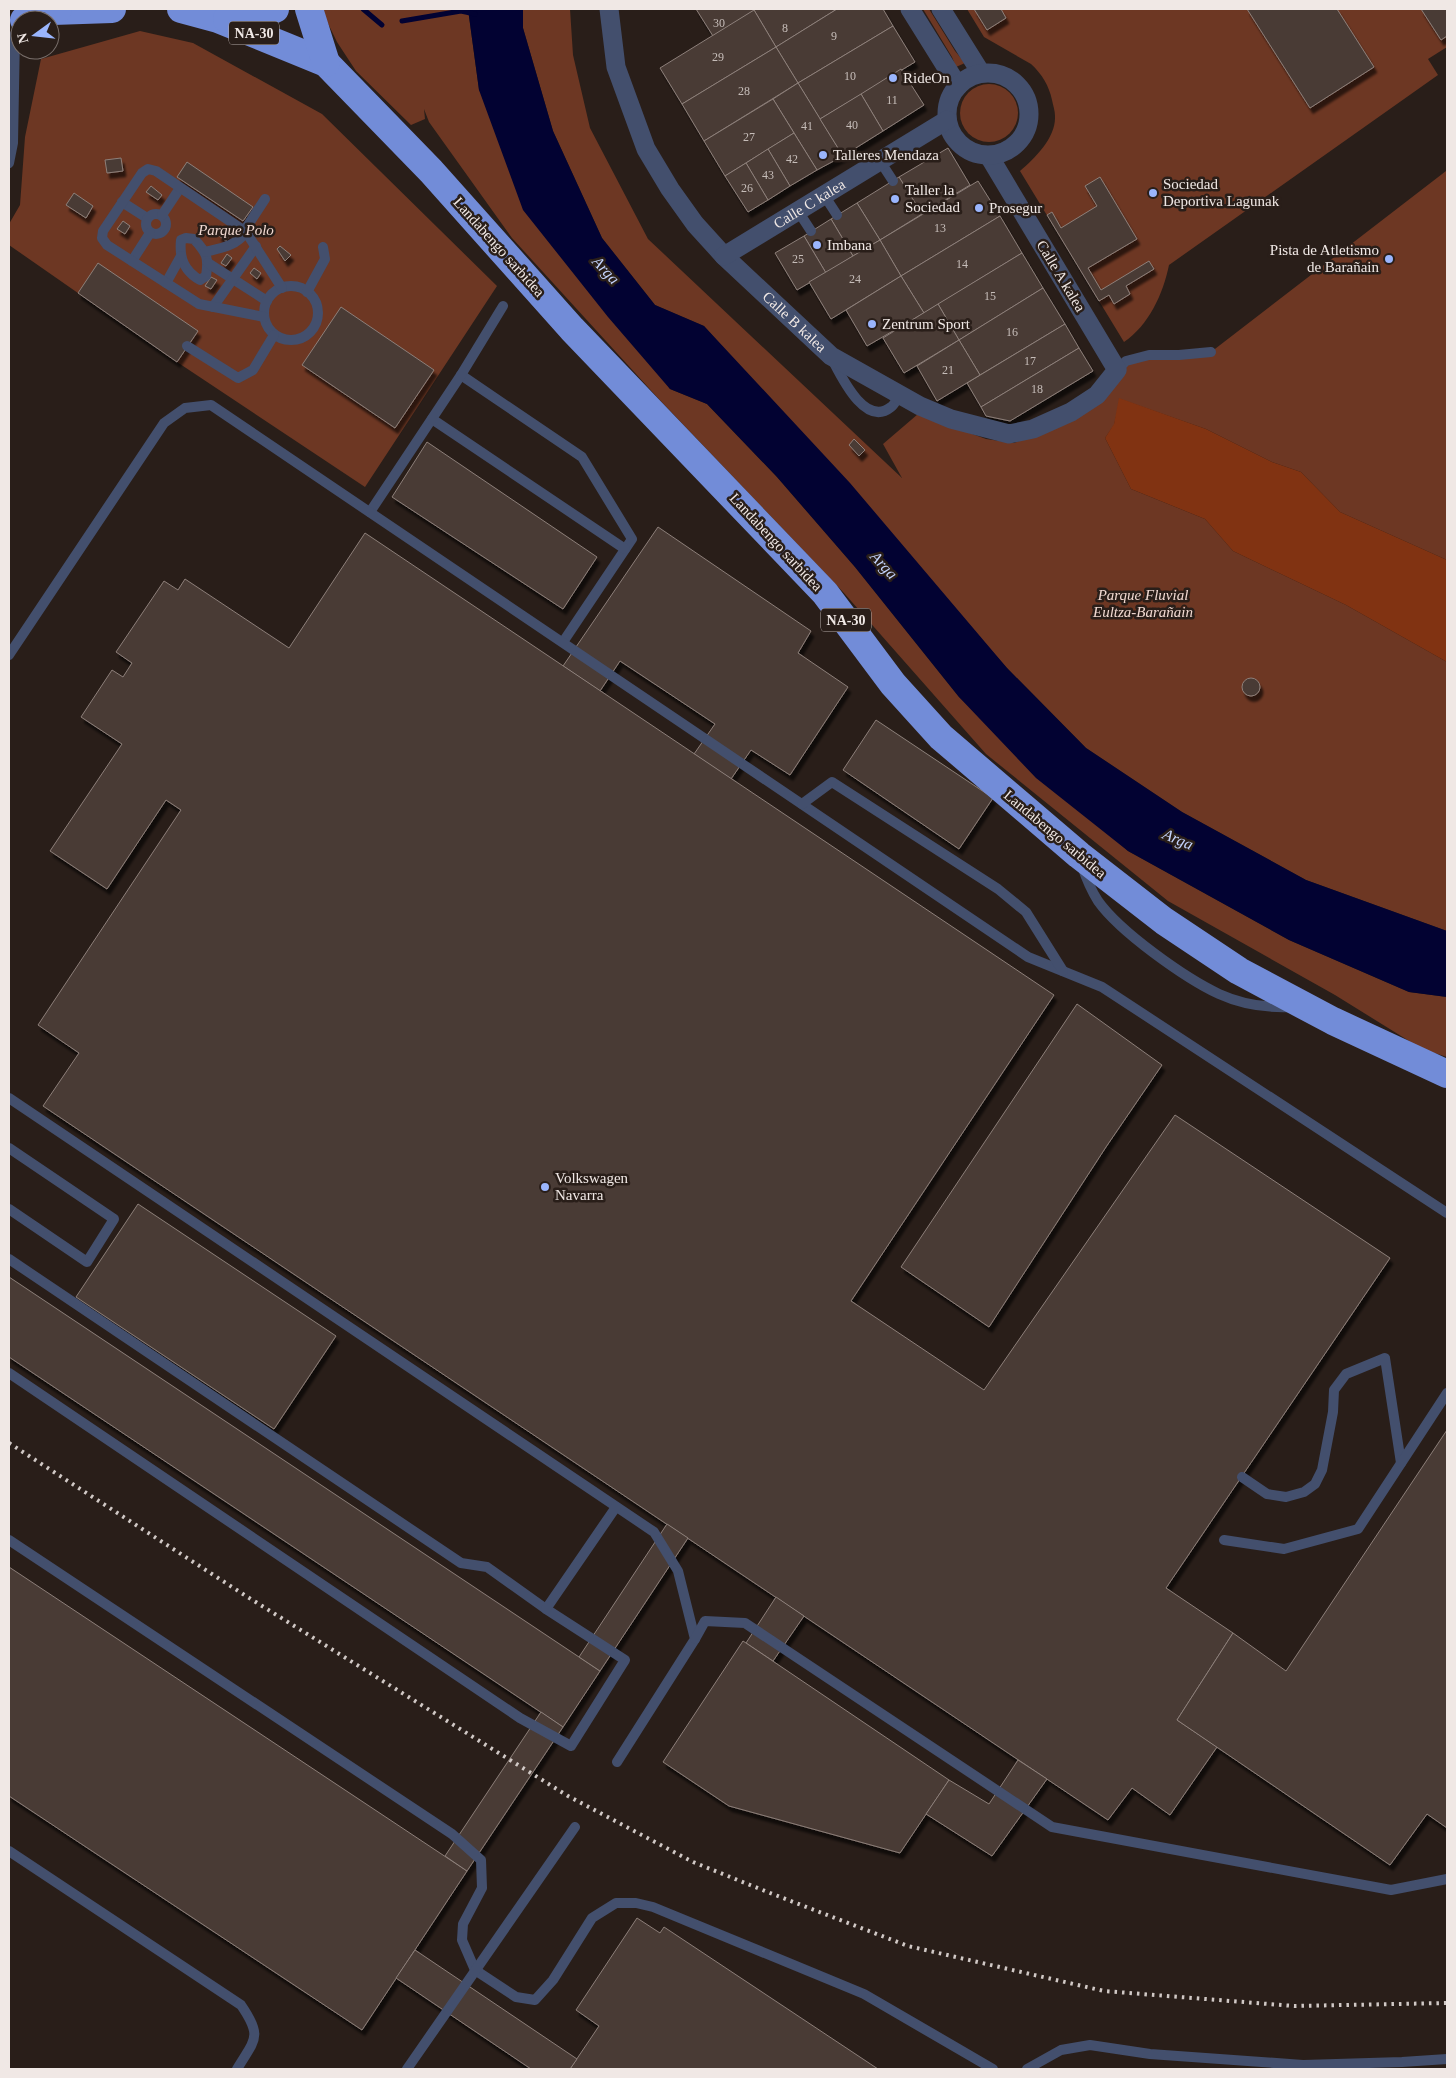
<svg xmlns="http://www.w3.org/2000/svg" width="1456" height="2078" viewBox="0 0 1456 2078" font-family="'Times New Roman',serif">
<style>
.green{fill:#6d3723}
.forest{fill:#813312}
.water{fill:#020232}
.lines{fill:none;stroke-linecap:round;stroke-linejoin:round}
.stream{stroke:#020232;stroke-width:5}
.building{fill:#483b36;stroke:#8d7f79;filter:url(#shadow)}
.lane{stroke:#434f6d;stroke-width:10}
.street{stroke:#434f6d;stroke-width:19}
.highway{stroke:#728cd8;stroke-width:28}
.rail{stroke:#d1c9c6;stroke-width:4;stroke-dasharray:2.5 5;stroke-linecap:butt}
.poi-dot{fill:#9ab5fd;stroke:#291e19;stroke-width:2}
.labels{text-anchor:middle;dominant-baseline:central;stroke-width:5;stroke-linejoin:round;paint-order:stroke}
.number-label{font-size:12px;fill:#c6bdb9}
.shield{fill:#291e19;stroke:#b4aba8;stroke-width:1}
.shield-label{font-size:14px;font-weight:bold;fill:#f0e8e5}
.poi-label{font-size:15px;fill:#f0e8e5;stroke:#291e19;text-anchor:start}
.street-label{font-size:15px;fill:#f0e8e5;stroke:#291e19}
.park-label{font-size:15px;font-style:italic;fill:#f1d9d1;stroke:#291e19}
.water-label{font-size:16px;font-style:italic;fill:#c4d3fc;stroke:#291e19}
</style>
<defs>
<filter id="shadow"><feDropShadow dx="3" dy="5.5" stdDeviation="1" flood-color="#0009"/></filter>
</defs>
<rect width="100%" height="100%" fill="#291e19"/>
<!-- green -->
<g class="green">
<polygon points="321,9 468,9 479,90 670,389 707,404 777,477 855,567 959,697 1128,851 1289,940 1409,992 1447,997 1447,1057 1422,1049 1335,995 1168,901 986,754 844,593 657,397 512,238 429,122 424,109 425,119 411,125 356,71 337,42"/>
<polygon points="523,9 570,9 573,55 590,128 648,239 902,478 883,444 918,414 986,439 1014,443 1071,421 1118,370 1149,355 1211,352 1446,171 1447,173 1447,560 1340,512 1301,472 1272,462 1206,429 1120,399 1114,425 1105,438 1131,489 1205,519 1233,551 1346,605 1447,662 1447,931 1306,880 1182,812 1086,748 1007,668 704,326 655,305 602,238 553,131 523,28"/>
<polygon points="923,9 929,9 955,51 965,63 956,67 952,57"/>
<path d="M 967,9 L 1447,9 L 1447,47 L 1428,59 L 1438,75 L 1169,265 C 1163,294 1149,325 1124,342 L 1020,171 C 1035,158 1056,138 1055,116 C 1055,111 1053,105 1052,100 C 1049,86 1042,74 1031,64 L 984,37 Z"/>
<polygon points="140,31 193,43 322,114 497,286 365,487 177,362 9,245 9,224 20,205 25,137 41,59"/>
<circle cx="989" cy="113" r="29"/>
</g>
<!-- forest -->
<polygon class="forest" points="1119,398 1206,429 1272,462 1301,472 1340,512 1447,560 1447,662 1346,605 1233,551 1205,519 1131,489 1105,438 1114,424"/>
<!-- water -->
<polygon class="water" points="468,9 523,9 523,28 553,131 602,238 655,305 704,326 850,483 1007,668 1086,748 1182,812 1306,880 1447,931 1447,997 1409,992 1289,940 1128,851 1036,778 959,697 855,567 777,477 707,404 670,389 608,317 523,210 479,90"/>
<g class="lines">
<!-- stream -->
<g class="stream">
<polyline points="363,9 382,25"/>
<polyline points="402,21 461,11 475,14"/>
</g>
</g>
<!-- building -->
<g class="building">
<polygon points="696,9 757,9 713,36"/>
<polygon points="757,9 837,9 776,47 754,10"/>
<polygon points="837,9 883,9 893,26 798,83 776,47"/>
<polygon points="974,9 1001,9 1006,18 987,30"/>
<polygon points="1247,9 1337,9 1374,67 1310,108"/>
<polygon points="1421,9 1447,9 1447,36 1441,40"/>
<polygon points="754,10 776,47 682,104 660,68"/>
<polygon points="893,26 915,62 820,119 798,83"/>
<polygon points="776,47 798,83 704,141 682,104"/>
<polygon points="901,69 924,105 883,131 861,94"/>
<polygon points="798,83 843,156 817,170 773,99"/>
<polygon points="861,94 883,131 843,156 820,119"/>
<polygon points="773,99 794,133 725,176 704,141"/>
<polygon points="794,133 817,170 790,186 768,149"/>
<polygon points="948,148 970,185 922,214 899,177"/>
<polygon points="768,149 790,186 768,200 746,163"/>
<polygon points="121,158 123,171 107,173 105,160"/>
<polygon points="187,162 253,207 243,221 177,177"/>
<polygon points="746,163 768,200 748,212 725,176"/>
<polygon points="899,177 922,214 880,240 857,203"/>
<polygon points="1100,177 1137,239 1088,268 1101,290 1149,261 1154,269 1126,286 1130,294 1114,304 1109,295 1099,301 1047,215 1052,212 1061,228 1097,206 1085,186"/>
<polygon points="978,181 1000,216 901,276 880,240"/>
<polygon points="151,186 162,195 158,200 146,192"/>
<polygon points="74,193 93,206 86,218 66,205"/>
<polygon points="857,203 880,240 853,256 831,219"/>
<polygon points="1000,216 1022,253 924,313 901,276"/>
<polygon points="831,219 853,256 826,273 804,236"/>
<polygon points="123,221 130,226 125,234 117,229"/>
<polygon points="223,229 231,234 226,241 218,235"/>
<polygon points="804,236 826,273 797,290 775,253"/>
<polygon points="880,240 901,276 831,319 809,282"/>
<polygon points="280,246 291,255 285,261 277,249"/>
<polygon points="1022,253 1043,288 959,340 938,304"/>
<polygon points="227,254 232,258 226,266 221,263"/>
<polygon points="98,263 198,331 177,362 78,293"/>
<polygon points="254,268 261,273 257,279 250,273"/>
<polygon points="901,276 924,313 867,346 846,310"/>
<polygon points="211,277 217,280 211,289 205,286"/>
<polygon points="1043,288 1065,324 980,375 959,340"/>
<polygon points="938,304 959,340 904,373 883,338"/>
<polygon points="341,307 434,370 395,428 302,365"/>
<polygon points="1065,324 1079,348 981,407 967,383"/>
<polygon points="959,340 980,375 937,401 917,366"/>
<polygon points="1079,348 1093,371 1010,421 986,416 981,407"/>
<polygon points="854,439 865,450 859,456 849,445"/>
<polygon points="427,442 597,557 563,609 392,497"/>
<polygon points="658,527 811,631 798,653 848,687 790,775 751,750 731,779 694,754 715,724 620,661 600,691 563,666"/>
<polygon points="365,533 1054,995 851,1301 984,1390 1175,1115 1390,1258 1166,1588 1233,1633 1177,1720 1217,1747 1170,1815 1132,1788 1108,1820 43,1106 79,1053 38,1025 181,810 166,800 107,889 50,851 122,744 81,717 112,670 123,677 132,663 116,652 164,581 178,590 185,579 289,648"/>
<circle cx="1251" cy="687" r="9"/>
<polygon points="876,720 993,798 959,849 843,770"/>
<polygon points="1077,1004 1162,1065 1106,1147 989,1327 901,1267"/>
<polygon points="138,1204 336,1336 274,1429 76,1297"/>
<polygon points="9,1277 600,1671 563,1727 9,1357"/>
<polygon points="1447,1430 1447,1828 1427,1814 1390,1865 1177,1720 1233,1633 1286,1671"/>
<polygon points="667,1524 688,1538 600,1671 579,1657"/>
<polygon points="9,1567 467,1871 362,2030 9,1796"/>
<polygon points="776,1597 804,1616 773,1661 746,1643"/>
<polygon points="743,1641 949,1780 900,1853 729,1806 663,1762"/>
<polygon points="541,1712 563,1727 467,1871 445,1856"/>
<polygon points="1018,1760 1047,1779 992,1856 926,1814 949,1780 989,1804"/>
<polygon points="637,1918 660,1933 664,1927 878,2069 570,2069 599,2026 576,2010"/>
<polygon points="415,1950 577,2059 570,2069 531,2069 396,1978"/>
</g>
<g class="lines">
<!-- lane -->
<g class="lane">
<polyline points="880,161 893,181"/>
<polyline points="9,163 13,143 15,34"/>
<polyline points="824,195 837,215"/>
<polyline points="122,202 147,218"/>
<polyline points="798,211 811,231"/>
<circle cx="156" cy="224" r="10"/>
<polyline points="162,215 180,188"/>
<polyline points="244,231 265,199"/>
<path d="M 186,238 L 194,239 C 207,253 209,258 206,276 L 200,280 C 184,271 179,258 181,240 Z"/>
<path d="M 205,252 C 221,248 236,246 246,232"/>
<polyline points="132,261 150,233"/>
<polyline points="208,263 267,301"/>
<polyline points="166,283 181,256"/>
<circle cx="291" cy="313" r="27"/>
<polyline points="307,292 325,259 323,247"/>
<polyline points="213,307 256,246"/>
<polyline points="264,317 199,304 107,245 102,238 103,231 142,173 148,169 156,171 246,232 282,288"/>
<polyline points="187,346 238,378 253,370 274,335"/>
<path d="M 832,359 C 841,376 865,428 891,407 C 894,405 897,399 900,395"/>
<polyline points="1117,370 1126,361 1149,355 1179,355 1211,352"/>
<polyline points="461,375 582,457 632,539 563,642"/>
<polyline points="432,419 625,549"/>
<polyline points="370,512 461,375 503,306"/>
<polyline points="9,655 164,423 185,408 211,405 1028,957 1102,987 1447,1213"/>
<polyline points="802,804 832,782 998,889 1026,912 1063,971"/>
<path d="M 1082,866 C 1086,878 1091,890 1098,901 C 1120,932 1185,978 1219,994 C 1241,1004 1267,1008 1291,1007"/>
<polyline points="9,1098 654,1532 678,1571 695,1639 617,1762"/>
<polyline points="9,1148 114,1219 87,1262 9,1209"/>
<polyline points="9,1259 461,1563 487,1567 546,1609 625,1660 571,1746 520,1718 9,1373"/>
<polyline points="1242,1477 1267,1494 1286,1497 1304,1492 1315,1484 1322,1470 1333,1412 1334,1390 1346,1374 1385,1358 1401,1463"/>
<polyline points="9,1540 452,1834 481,1860 482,1888 463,1924 462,1940 475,1970 516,1997 535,2000 553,1980 592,1918 616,1903 636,1903 653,1907 864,1994 993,2069"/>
<polyline points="1224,1540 1284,1549 1358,1529 1447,1393"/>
<polyline points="546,1609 616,1507"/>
<polyline points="695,1639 705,1621 745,1623 1052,1827 1391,1890 1447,1879"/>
<path d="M 9,1851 L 241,2005 C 263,2037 255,2039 237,2069"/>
<polyline points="407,2069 575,1827"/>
<polyline points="1027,2069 1061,2050 1090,2045 1150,2054 1303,2065 1402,2062 1447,2059"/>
</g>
<!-- street -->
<g class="street">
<path id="s1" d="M 609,9 L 616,67 L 646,149 L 670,189 L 695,224 L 724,256 L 831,356 L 920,406 L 951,419 L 1009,434 L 1033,429 L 1071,412 L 1097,395 L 1117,370 L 989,156"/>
<polyline points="910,9 958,86"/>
<polyline points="941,9 981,73"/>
<circle cx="988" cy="114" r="41"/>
<path id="s2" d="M 724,256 L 947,120"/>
</g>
<!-- highway -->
<g class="highway">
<polyline points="181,9 218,19 326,63 431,171 572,329 825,593 893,684 941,737 1079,855 1164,921 1239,971 1333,1021 1447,1074"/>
<polyline points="309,9 326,63"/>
<polyline points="53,11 112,9"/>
<polyline points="227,19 252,19 275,9"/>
<polyline points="24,20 58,9"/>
</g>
<!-- rail -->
<polyline class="rail" points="9,1443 246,1596 568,1796 693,1862 770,1893 908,1946 1104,1991 1294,2006 1447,2003"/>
</g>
<!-- markers -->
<g class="poi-dot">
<circle cx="893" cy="78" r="5"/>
<circle cx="823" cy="155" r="5"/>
<circle cx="1153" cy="193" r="5"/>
<circle cx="895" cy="199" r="5"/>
<circle cx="979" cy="208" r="5"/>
<circle cx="817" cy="245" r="5"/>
<circle cx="1389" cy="259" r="5"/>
<circle cx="872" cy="324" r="5"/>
<circle cx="545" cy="1187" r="5"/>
</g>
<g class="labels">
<!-- number labels -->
<g class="number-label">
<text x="719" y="23">30</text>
<text x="785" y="28">8</text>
<text x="834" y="36">9</text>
<text x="718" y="57">29</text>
<text x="850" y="76">10</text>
<text x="744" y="91">28</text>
<text x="892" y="100">11</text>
<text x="852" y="125">40</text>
<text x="807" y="126">41</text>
<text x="749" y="137">27</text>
<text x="792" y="159">42</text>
<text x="768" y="175">43</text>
<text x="747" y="188">26</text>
<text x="940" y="228">13</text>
<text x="798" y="259">25</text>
<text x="962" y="264">14</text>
<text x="855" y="279">24</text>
<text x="990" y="296">15</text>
<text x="1012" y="332">16</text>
<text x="1030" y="361">17</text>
<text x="948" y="370">21</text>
<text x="1037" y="389">18</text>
</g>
<!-- shield labels -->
<g class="shield">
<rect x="229" y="21.5" width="50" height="23" rx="4"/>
<rect x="821" y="608.5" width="50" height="23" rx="4"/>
</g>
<g class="shield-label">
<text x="254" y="33">NA-30</text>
<text x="846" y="620">NA-30</text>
</g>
<!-- poi labels -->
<g class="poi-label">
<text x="903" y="78">RideOn</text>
<text x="833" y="155">Talleres Mendaza</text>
<text x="1163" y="184">Sociedad<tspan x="1163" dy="17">Deportiva Lagunak</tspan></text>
<text x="905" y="190">Taller la<tspan x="905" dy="17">Sociedad</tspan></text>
<text x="989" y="208">Prosegur</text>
<text x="827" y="245">Imbana</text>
<text x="1379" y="250" text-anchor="end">Pista de Atletismo<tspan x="1379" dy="17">de Barañain</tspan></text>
<text x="882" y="324">Zentrum Sport</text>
<text x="555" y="1178">Volkswagen<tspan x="555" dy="17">Navarra</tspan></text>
</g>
<!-- street labels -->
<g class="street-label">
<text stroke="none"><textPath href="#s2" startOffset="100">Calle C kalea</textPath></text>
<text transform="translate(499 247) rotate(48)">Landabengo sarbidea</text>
<text transform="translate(1061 276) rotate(59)">Calle A kalea</text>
<text stroke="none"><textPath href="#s1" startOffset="375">Calle B kalea</textPath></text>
<text transform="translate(776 542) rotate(47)">Landabengo sarbidea</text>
<text transform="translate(1055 834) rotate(40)">Landabengo sarbidea</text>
</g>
<!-- park labels -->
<g class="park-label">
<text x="236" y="230">Parque Polo</text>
<text x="1143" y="595">Parque Fluvial<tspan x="1143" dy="17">Eultza-Barañain</tspan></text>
</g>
<!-- water labels -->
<g class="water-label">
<text transform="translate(606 270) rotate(47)">Arga</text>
<text transform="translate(884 565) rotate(47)">Arga</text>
<text transform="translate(1178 839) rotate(23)">Arga</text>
</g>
</g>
<!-- border -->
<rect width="1456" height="2078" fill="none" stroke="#f0e8e5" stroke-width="20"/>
<!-- north arrow -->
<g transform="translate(35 35) rotate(255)"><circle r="24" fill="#291e19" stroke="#796f6b"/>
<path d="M0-4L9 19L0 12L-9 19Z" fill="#9ab5fd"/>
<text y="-8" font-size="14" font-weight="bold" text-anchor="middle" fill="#f0e8e5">N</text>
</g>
</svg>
